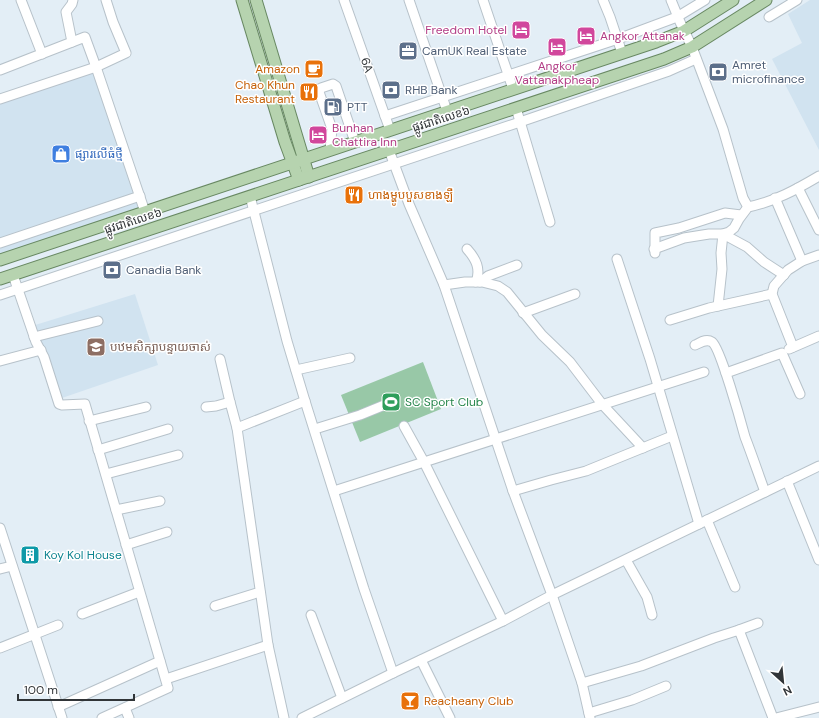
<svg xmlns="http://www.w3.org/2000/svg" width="819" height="718" viewBox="0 0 819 718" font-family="'DM Sans','Noto Sans Khmer',sans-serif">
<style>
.built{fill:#d1e3f0}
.green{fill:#98c8a7}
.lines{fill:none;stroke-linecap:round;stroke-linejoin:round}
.minor-casing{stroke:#b7c2ca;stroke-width:11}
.major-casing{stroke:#688862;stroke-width:13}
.minor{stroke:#fff;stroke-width:9}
.major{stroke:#b6d3af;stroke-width:11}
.labels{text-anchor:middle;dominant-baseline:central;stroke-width:3;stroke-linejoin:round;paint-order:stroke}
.hotel-label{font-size:12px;fill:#b23c85;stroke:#fff;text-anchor:start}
.service-label{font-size:12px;fill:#4e5e75;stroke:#fff;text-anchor:start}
.street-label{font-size:12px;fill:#313538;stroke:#fff}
.food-label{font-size:12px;fill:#c56008;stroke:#fff;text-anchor:end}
.shop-label{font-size:12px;fill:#366cbe;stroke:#fff;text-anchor:start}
.education-label{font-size:12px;fill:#785e54;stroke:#fff;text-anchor:start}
.leisure-label{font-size:12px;fill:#27864d;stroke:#fff;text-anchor:start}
.culture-label{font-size:12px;fill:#0d838f;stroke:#fff;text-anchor:start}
</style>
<rect width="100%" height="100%" fill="#e3eef6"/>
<!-- built -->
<g class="built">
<polygon points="810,0 819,0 819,150 772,59 802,43 788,14"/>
<polygon points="92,66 141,212 0,259 0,96"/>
<polygon points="135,294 158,365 62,398 32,326"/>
</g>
<!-- green -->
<polygon class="green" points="423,362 441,409 360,442 341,395"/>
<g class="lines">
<defs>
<g id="minor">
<polyline points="21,0 42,54"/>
<polyline points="344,0 390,130"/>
<polyline points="409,0 447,111"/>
<polyline points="483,0 513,89"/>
<polyline points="603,0 610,17 622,53"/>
<polyline points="671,0 680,22 692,47 723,129 743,198 748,207"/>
<polyline points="769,17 797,0"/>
<polyline points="72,42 66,12 72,4 73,0"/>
<polyline points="0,70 85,37 96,67 145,212"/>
<polyline points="0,99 96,67 126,53 113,22 106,0"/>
<polyline points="516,108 550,222"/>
<polyline points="385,116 618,39 677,17 705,0"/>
<polyline points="330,150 332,129 319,92 321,88 333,84 336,86 355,142"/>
<polyline points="389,150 409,204 444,285 513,491 552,595 582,683 590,718"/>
<polyline points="798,188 819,230"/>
<polyline points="250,196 287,341 305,401 364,589 393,673"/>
<polyline points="775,198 802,261"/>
<polyline points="0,243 140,196"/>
<path d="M 467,249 C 476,259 481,269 476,282"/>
<path d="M 654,249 L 684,238 L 709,234 L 723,234 L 729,232 L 734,228 L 739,219 L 748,207 C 774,202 797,189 819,176"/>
<polyline points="655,253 655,233 679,228 725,213 741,215"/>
<polyline points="617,259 650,359 699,524"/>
<polyline points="13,275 36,342 44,357 59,404 62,405 85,404 168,688 102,718"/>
<polyline points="480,282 488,276 517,265"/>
<polyline points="444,285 465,282 482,282 498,286 507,292 542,335 570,362 602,404 643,448"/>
<polyline points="0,295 520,122 669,71 696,59"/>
<polyline points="718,306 722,269 721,253 723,234 747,247 764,262 784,275"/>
<polyline points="523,313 575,294"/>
<polyline points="670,320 709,308 772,294"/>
<polyline points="34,337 98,321"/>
<path d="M 695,345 C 700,343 706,338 712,342 C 720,347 741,422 745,437 C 752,455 758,473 765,492"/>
<polyline points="793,347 772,294 774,286 788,270 802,261 819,255"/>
<polyline points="789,349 819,336"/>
<polyline points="220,359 230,402 237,428 268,645 284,718"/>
<polyline points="0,361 41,350"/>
<polyline points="296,370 350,358"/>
<polyline points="726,373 782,353 800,394"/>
<polyline points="206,407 216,406 230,402"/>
<polyline points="89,421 146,407"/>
<polyline points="404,426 424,462 503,621"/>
<polyline points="237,428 305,401"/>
<polyline points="315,429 360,415 387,404"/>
<polyline points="98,450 168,429"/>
<polyline points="106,474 178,455"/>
<polyline points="787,481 819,560"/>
<polyline points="334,491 704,372"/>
<polyline points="513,491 551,480 586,471 672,436"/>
<polyline points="116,510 160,501"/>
<polyline points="707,520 735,587"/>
<polyline points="0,528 62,718"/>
<polyline points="126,545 167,532"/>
<polyline points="626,560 647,597 652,615"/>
<polyline points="0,569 12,566"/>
<polyline points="215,606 260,592"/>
<polyline points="82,614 139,592"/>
<polyline points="311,615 342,698"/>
<polyline points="739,630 758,623"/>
<polyline points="0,648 58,625"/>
<polyline points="421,660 450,718"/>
<polyline points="166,679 268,645"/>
<polyline points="582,683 641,666 714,638 739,630 773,718"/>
<polyline points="58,707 160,661"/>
<polyline points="125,708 129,718"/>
<polyline points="589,713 632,700 666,686"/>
<polyline points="302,718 393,673 503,621 552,595 819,466"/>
<polyline points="776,718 819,707"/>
</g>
<g id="major">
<polyline points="242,0 285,142 299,180"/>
<polyline points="256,0 309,177"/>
<polyline points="0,260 656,42 684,31 733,0"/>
<polyline points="0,279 664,59 692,47 766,0"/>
</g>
</defs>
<!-- minor casing -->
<use href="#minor" class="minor-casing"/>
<!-- major casing -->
<use href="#major" class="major-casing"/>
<!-- minor -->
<use href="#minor" class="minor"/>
<!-- major -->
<use href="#major" class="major"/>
</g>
<!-- icons -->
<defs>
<symbol id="hotel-square" viewBox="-11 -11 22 22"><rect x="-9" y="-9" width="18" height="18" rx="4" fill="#d1479c" stroke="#fff"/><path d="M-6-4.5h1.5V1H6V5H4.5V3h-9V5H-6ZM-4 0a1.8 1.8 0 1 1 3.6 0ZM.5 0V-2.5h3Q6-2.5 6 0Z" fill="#fff"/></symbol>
<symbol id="office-square" viewBox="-11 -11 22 22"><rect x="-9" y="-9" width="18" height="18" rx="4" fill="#5c6f8a" stroke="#fff"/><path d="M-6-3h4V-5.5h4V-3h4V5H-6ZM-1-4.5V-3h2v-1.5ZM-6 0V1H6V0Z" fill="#fff"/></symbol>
<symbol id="cafe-square" viewBox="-11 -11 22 22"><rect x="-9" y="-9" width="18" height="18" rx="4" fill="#e8710a" stroke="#fff"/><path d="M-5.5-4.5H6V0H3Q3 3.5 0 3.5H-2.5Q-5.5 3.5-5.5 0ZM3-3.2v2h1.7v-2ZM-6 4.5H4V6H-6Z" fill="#fff"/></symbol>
<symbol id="bank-square" viewBox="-11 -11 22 22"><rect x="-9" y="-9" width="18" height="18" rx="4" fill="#5c6f8a" stroke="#fff"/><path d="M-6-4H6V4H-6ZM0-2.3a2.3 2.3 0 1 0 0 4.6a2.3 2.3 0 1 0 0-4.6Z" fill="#fff"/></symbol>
<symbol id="restaurant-square" viewBox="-11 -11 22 22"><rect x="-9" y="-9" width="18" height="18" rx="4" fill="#e8710a" stroke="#fff"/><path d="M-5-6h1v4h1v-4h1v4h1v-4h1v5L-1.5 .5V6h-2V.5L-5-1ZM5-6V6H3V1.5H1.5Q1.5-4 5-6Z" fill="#fff"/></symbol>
<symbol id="fuel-square" viewBox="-11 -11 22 22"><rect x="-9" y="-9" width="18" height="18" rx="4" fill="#5c6f8a" stroke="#fff"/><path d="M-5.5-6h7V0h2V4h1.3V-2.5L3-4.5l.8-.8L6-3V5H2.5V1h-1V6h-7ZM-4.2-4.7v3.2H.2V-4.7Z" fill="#fff"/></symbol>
<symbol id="shop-square" viewBox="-11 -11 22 22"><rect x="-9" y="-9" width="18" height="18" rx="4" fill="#3f7fe0" stroke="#fff"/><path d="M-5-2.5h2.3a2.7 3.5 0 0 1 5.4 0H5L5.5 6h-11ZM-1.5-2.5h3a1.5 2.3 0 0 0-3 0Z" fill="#fff"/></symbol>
<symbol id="school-square" viewBox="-11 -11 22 22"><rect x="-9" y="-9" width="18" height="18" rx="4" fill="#8d6e63" stroke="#fff"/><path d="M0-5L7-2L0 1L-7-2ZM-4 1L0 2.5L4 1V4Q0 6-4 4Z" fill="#fff"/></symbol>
<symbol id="stadium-square" viewBox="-11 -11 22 22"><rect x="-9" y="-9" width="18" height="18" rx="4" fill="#2e9e5b" stroke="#fff"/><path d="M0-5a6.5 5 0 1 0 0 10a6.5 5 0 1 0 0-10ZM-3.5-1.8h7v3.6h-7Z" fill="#fff"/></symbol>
<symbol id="building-square" viewBox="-11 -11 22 22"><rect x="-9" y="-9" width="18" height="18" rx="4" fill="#0f9aa8" stroke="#fff"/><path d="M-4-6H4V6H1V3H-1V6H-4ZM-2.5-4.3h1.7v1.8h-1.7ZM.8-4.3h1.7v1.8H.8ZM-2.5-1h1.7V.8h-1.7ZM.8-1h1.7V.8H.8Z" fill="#fff"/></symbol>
<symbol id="bar-square" viewBox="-11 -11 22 22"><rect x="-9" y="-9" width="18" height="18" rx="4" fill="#e8710a" stroke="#fff"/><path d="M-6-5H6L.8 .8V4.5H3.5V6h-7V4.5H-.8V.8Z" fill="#fff"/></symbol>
</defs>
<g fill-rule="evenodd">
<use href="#hotel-square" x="510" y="19" width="22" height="22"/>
<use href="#hotel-square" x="575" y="25" width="22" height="22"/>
<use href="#hotel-square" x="546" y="36" width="22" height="22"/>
<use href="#office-square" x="397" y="40" width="22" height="22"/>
<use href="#cafe-square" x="303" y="58" width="22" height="22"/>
<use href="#bank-square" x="707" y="61" width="22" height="22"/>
<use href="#bank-square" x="380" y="79" width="22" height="22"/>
<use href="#restaurant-square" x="298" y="81" width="22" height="22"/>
<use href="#fuel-square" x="322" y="96" width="22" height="22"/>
<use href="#hotel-square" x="307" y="124" width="22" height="22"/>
<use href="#shop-square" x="50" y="143" width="22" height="22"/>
<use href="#restaurant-square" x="343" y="184" width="22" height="22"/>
<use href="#bank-square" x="101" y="259" width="22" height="22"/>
<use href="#school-square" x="85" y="336" width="22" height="22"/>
<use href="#stadium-square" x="380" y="391" width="22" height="22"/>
<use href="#building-square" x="19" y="544" width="22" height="22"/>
<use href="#bar-square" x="399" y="690" width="22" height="22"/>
</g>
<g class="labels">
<!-- hotel labels -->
<g class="hotel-label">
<text x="507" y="30" text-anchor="end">Freedom Hotel</text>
<text x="600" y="36">Angkor Attanak</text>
<text x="557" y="66" text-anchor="middle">Angkor<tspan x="557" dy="14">Vattanakpheap</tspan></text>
<text x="332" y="128">Bunhan<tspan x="332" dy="14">Chattira Inn</tspan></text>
</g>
<!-- service labels -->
<g class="service-label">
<text x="422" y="51">CamUK Real Estate</text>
<text x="732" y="65">Amret<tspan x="732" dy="14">microfinance</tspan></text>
<text x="405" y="90">RHB Bank</text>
<text x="347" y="107">PTT</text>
<text x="126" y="270">Canadia Bank</text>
</g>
<!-- street labels -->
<g class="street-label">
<text transform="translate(367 65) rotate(71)">6A</text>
<text transform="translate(441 119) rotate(-18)">ផ្លូវជាតិលេខ៦</text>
<text transform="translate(133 221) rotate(-18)">ផ្លូវជាតិលេខ៦</text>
</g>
<!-- food labels -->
<g class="food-label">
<text x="300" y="69">Amazon</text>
<text x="295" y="85">Chao Khun<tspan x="295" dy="14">Restaurant</tspan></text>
<text x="368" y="195" text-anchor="start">ហាងម្ហូបបួសខាងឡឹ</text>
<text x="424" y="701" text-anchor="start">Reacheany Club</text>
</g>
<!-- shop labels -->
<g class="shop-label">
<text x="75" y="154">ផ្សារលើធំថ្មី</text>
</g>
<!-- education labels -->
<g class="education-label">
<text x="110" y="347">បឋមសិក្សាបន្ទាយចាស់</text>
</g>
<!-- leisure labels -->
<g class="leisure-label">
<text x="405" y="402">SC Sport Club</text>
</g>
<!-- culture labels -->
<g class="culture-label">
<text x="44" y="555">Koy Kol House</text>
</g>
</g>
<!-- north arrow -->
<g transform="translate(783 682) rotate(153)" stroke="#ffffff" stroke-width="3" paint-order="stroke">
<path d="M0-3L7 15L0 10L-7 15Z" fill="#313538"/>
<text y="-6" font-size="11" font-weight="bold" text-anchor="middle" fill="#313538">N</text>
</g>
<!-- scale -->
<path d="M18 694v6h116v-6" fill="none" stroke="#313538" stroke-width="2"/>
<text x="24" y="694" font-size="12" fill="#313538" stroke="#ffffff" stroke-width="3" paint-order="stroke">100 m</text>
</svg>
